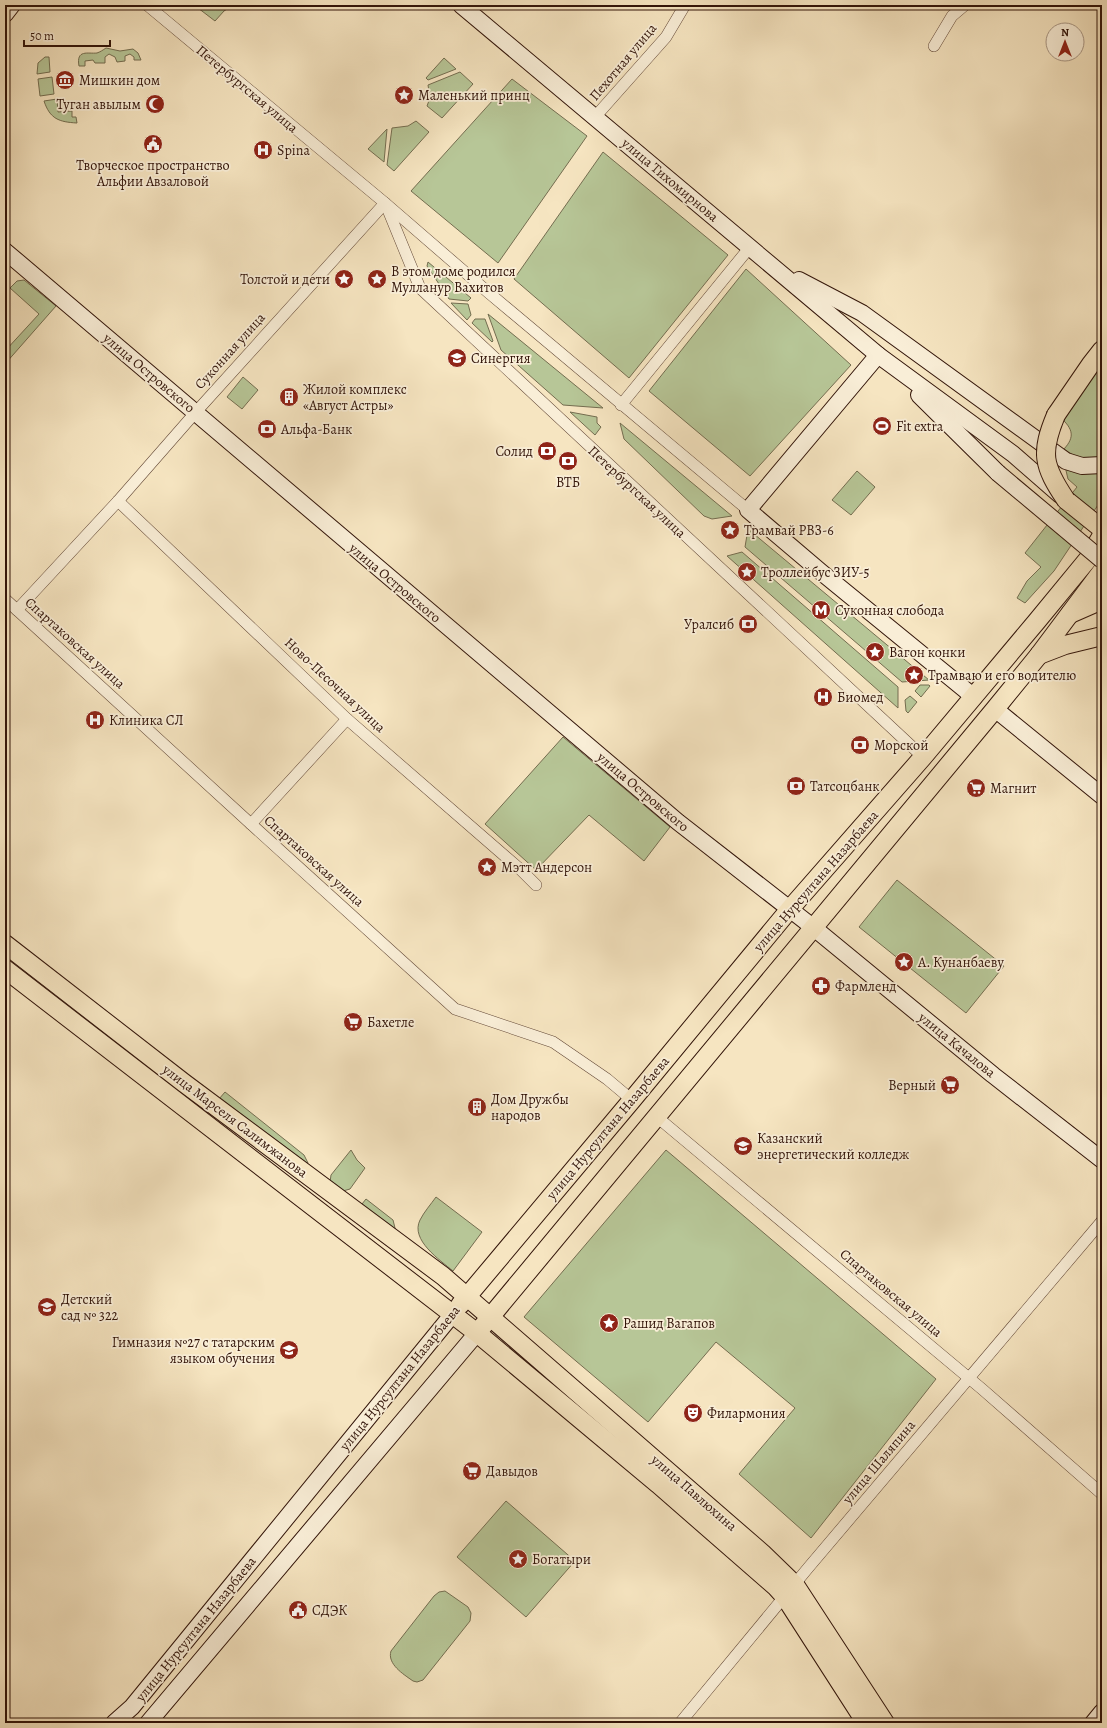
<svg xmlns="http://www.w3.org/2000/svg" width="1107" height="1728" viewBox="0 0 1107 1728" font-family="Alegreya,serif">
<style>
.green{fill:#b7c697;stroke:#746d50}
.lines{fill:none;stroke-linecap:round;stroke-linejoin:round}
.street-casing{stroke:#634837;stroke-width:12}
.secondary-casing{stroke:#321409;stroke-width:18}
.primary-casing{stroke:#321409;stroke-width:20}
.street{stroke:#f9eed7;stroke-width:11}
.secondary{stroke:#f9eed7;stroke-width:16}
.primary{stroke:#f6e5c1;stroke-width:18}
.secondary-bridge-casing{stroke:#321409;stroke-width:18;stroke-linecap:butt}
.primary-bridge-casing{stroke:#321409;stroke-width:20;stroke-linecap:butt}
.secondary-bridge{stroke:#f9eed7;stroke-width:16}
.primary-bridge{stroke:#f6e5c1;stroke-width:18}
.labels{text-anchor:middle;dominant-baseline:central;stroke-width:3.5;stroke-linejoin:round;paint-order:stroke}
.street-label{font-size:14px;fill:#321409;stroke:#f9eed7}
.poi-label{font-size:14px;fill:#321409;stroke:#f9eed7;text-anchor:start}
</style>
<rect width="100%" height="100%" fill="#f6e5c1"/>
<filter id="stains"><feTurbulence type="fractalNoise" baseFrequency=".005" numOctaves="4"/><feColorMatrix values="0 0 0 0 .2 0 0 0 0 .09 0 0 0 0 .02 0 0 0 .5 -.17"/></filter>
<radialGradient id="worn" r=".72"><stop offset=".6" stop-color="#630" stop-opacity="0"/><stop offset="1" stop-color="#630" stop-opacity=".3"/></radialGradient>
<!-- green -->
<g class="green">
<polygon points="201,5 233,5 224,11 215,21 198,8"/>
<path d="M 106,48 L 120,51 L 133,49 L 138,53 L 141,60 L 134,60 L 134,57 L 130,54 L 125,56 L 125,61 L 117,62 L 115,57 L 109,54 L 105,57 L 105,63 L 95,63 L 93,60 L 85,61 L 85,66 L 79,66 C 76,49 88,54 97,53 C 100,52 103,50 106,48 Z"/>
<polygon points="45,57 49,57 50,72 37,74 38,63"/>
<polygon points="444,58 456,69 428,80 426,78"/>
<polygon points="460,72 473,84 442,118 427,106 430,98 428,85"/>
<polygon points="52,77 54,94 40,96 38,79"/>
<polygon points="512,79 587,136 498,263 411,191"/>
<path d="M 57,99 L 58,112 L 72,111 L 72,117 L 76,117 L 77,123 C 59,122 50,119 44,101 Z"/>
<polygon points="416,121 429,132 394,171 387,165 392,128 408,126"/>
<polygon points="387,129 384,162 368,149"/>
<polygon points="603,152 728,255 629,378 514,279"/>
<polygon points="428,262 471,298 468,301 449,299 427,266"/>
<polygon points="746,269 851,365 750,476 649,391"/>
<polygon points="24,280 56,306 5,364 5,351 39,314 10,288 17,281"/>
<polygon points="451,303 468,304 471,315 467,320"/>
<polygon points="488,314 603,408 563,405 501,350"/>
<polygon points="475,319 485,319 493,341 492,342 472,323"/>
<path d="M 1102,360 L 1102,460 C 1088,463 1075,457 1064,449 C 1075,437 1073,429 1061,418 Z"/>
<polygon points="243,377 258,390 242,409 227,397"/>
<polygon points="570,412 597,417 597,423 601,427 595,435"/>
<polygon points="620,423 732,516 712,519 704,516 624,439"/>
<polygon points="1064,462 1102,471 1102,499 1054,571 1025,603 1017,598 1027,581 1041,567 1025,553 1077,487 1068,479"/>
<polygon points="857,471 875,487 851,515 832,500"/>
<polygon points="748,529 929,680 902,682 745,547"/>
<polygon points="742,552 898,687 898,708 727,556"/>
<polygon points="920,685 929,685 930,686 921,697 915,691"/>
<polygon points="910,696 917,702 908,713 906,711 905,700"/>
<polygon points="563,737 670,827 644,861 589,815 536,870 485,824"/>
<polygon points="897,880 1004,966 966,1013 859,927"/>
<polygon points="225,1092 304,1155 308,1163 300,1164 219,1099"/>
<polygon points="351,1150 357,1160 365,1168 350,1189 343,1191 330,1182 331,1175"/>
<polygon points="666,1150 936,1379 811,1538 739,1474 795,1408 716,1342 648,1422 524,1317"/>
<path d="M 436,1197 L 482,1232 L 453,1271 C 440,1260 410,1240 420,1220 C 424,1212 431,1204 436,1197 Z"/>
<polygon points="366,1199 393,1220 397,1236 363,1209 362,1204"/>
<polygon points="506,1501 575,1561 526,1617 457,1557"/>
<path d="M 445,1591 L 468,1607 L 471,1613 L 470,1621 L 423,1680 L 417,1682 L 413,1681 C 403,1674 387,1664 391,1651 L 434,1596 L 439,1592 Z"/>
</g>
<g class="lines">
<defs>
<g id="street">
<polyline points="147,5 385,203 489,293 748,510"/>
<polyline points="934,46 952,16 965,5"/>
<polyline points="595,117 666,37 685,5"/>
<polyline points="386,205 420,288 923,757"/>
<polyline points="621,405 750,247"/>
<polyline points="118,501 347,719 521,870 536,885"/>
<polyline points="5,599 251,824 455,1009 553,1042 607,1079 632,1100"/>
<polyline points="17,610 118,501 195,413 385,203"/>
<polyline points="251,824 347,719"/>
<polyline points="657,1117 982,1389 1102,1494"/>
<polyline points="680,1723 808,1568 1102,1221"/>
</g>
<g id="secondary">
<polyline points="461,5 878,355 1013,454 1060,495"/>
<polyline points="5,14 12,5"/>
<polyline points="5,251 678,822 814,928 993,1075 1102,1160"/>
<polyline points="799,280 862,313 1066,461 1082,466 1102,465"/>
<polyline points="878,355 748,510 821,572 974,697"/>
<polyline points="919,395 998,473"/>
<polyline points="995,709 1102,796"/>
<polyline points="114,1723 132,1707 452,1315"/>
<polyline points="148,1723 477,1333"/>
<polyline points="1093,1723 1102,1712"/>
</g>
<g id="primary">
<polyline points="1056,415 1091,364 1102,350"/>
<polyline points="1066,500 1102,529"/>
<polyline points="1070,614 1102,600"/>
<polyline points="1039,655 1065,645 1102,636"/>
<polyline points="5,944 184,1083 443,1276 762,1553 795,1585 885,1723"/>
<polyline points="5,969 477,1333 658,1484 776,1587 785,1597 866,1723"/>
<polyline points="460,1305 632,1100 789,910 923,757 1037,621 1088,559 1102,535"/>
<polyline points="482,1327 995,709 1039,655 1102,571"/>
</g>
</defs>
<!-- street casing -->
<use href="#street" class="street-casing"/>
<!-- secondary casing -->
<use href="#secondary" class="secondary-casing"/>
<!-- primary casing -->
<use href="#primary" class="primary-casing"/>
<!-- street -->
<use href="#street" class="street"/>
<!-- secondary -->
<use href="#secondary" class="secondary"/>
<!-- primary -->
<use href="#primary" class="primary"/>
<defs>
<polyline id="secondary-bridge" points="998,473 1102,560"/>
<path id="primary-bridge" d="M 1056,415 C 1040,453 1043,466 1066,500"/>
</defs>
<!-- secondary-bridge casing -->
<use href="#secondary-bridge" class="secondary-bridge-casing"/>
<!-- primary-bridge casing -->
<use href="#primary-bridge" class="primary-bridge-casing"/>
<!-- secondary-bridge -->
<use href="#secondary-bridge" class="secondary-bridge"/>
<!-- primary-bridge -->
<use href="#primary-bridge" class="primary-bridge"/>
</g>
<!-- icons -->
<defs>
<symbol id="museum-disc" viewBox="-11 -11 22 22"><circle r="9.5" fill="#8f2418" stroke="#f9eed7"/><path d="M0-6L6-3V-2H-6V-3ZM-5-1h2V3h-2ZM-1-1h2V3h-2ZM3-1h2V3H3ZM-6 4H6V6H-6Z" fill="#fff"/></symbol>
<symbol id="sight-disc" viewBox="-11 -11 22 22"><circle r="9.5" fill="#8f2418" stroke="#f9eed7"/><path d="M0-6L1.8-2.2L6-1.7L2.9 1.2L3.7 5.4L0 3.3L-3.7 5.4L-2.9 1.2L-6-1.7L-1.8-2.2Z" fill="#fff"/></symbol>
<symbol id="mosque-disc" viewBox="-11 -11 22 22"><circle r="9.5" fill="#8f2418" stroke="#f9eed7"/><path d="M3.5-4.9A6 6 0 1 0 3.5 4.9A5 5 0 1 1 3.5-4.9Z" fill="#fff"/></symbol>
<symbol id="civic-disc" viewBox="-11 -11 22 22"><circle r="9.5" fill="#8f2418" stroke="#f9eed7"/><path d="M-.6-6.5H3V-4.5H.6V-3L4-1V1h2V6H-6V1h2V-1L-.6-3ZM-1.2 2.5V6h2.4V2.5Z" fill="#fff"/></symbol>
<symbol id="hospital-disc" viewBox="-11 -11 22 22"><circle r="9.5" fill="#8f2418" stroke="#f9eed7"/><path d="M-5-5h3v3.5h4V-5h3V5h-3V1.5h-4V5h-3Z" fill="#fff"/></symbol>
<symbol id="university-disc" viewBox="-11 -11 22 22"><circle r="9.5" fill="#8f2418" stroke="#f9eed7"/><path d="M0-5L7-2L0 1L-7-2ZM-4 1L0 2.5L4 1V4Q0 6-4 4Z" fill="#fff"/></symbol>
<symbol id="building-disc" viewBox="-11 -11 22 22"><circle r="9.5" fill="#8f2418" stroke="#f9eed7"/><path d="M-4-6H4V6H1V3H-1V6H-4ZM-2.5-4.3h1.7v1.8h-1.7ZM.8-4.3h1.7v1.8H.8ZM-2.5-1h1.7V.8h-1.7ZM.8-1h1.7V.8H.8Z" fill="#fff"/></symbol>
<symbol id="stadium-disc" viewBox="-11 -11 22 22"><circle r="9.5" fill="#8f2418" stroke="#f9eed7"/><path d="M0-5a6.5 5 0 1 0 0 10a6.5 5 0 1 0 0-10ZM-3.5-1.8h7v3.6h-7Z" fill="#fff"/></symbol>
<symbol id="bank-disc" viewBox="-11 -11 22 22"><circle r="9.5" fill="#8f2418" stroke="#f9eed7"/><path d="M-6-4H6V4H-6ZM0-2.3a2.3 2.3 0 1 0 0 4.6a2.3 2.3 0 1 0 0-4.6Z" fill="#fff"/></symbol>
<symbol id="metro-disc" viewBox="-11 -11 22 22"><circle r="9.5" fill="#8f2418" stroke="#f9eed7"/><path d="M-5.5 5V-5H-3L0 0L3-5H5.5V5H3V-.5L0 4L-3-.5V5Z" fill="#fff"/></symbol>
<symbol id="supermarket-disc" viewBox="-11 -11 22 22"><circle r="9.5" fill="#8f2418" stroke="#f9eed7"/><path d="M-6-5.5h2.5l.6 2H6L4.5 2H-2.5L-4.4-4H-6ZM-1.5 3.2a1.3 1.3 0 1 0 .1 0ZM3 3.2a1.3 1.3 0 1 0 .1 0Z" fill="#fff"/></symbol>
<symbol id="pharmacy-disc" viewBox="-11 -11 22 22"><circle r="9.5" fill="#8f2418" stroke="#f9eed7"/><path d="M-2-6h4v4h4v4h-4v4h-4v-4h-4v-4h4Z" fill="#fff"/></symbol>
<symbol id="school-disc" viewBox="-11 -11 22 22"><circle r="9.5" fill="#8f2418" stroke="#f9eed7"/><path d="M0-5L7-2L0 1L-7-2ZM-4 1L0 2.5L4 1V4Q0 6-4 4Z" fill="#fff"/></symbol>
<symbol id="theatre-disc" viewBox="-11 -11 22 22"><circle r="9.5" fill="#8f2418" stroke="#f9eed7"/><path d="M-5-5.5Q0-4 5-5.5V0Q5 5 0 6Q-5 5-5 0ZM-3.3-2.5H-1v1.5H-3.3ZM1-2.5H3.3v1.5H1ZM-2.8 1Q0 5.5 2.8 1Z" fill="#fff"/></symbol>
</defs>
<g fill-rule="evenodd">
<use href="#museum-disc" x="54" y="69" width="22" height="22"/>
<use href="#sight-disc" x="393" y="84" width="22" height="22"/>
<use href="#mosque-disc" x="144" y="93" width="22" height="22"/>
<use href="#civic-disc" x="142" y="133" width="22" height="22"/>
<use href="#hospital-disc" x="252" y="139" width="22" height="22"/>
<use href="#sight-disc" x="333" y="268" width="22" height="22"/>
<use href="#sight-disc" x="366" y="268" width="22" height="22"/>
<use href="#university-disc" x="446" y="347" width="22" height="22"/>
<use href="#building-disc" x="278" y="386" width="22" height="22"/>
<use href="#stadium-disc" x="871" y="415" width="22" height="22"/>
<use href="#bank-disc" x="256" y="418" width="22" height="22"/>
<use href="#bank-disc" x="536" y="440" width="22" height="22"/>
<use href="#bank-disc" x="557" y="450" width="22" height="22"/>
<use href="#sight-disc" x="719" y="519" width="22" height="22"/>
<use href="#sight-disc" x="736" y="561" width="22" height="22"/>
<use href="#metro-disc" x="810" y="599" width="22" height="22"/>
<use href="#bank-disc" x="737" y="613" width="22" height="22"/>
<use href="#sight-disc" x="864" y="641" width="22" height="22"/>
<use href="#sight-disc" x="903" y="664" width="22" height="22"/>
<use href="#hospital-disc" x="812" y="686" width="22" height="22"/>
<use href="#hospital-disc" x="84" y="709" width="22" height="22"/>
<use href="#bank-disc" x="849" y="734" width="22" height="22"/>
<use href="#bank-disc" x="785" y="775" width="22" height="22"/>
<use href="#supermarket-disc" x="965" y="777" width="22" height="22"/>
<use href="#sight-disc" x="476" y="856" width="22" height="22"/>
<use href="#sight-disc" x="893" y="951" width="22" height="22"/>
<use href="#pharmacy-disc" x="810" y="975" width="22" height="22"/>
<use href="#supermarket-disc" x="342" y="1011" width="22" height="22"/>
<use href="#supermarket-disc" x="939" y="1074" width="22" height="22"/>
<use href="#building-disc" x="466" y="1096" width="22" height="22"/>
<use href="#university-disc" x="732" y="1135" width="22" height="22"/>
<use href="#school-disc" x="36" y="1296" width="22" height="22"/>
<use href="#sight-disc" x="598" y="1312" width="22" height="22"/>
<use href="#school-disc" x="278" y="1339" width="22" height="22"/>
<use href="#theatre-disc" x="682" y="1402" width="22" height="22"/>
<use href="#supermarket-disc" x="461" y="1460" width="22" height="22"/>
<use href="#sight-disc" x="507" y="1548" width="22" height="22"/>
<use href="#civic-disc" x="287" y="1599" width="22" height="22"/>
</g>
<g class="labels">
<!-- street labels -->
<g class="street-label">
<text transform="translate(623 62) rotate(-50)">Пехотная улица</text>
<text transform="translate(247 89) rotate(40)">Петербургская улица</text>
<text transform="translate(670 180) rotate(40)">улица Тихомирнова</text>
<text transform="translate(230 351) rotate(-48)">Суконная улица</text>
<text transform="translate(149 373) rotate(40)">улица Островского</text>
<text transform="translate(637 492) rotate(43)">Петербургская улица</text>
<text transform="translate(395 583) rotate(40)">улица Островского</text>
<text transform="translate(75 643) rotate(42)">Спартаковская улица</text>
<text transform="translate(335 685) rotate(43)">Ново-Песочная улица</text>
<text transform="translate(643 792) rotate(40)">улица Островского</text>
<text transform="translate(314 861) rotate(42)">Спартаковская улица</text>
<text transform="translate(816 881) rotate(-49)">улица Нурсултана Назарбаева</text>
<text transform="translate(957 1045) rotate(39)">улица Качалова</text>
<text transform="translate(235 1121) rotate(37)">улица Марселя Салимжанова</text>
<text transform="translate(608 1128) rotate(-50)">улица Нурсултана Назарбаева</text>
<text transform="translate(891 1293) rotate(40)">Спартаковская улица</text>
<text transform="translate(400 1378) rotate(-51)">улица Нурсултана Назарбаева</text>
<text transform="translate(879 1462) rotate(-50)">улица Шаляпина</text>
<text transform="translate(694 1493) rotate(41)">улица Павлюхина</text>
<text transform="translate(196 1629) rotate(-51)">улица Нурсултана Назарбаева</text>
</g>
<!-- poi labels -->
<g class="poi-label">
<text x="79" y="80">Мишкин дом</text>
<text x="418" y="95">Маленький принц</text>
<text x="141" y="104" text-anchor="end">Туган авылым</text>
<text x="277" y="150">Spina</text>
<text x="153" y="165" text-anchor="middle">Творческое пространство<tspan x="153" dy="16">Альфии Авзаловой</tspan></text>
<text x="391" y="271">В этом доме родился<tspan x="391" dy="16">Мулланур Вахитов</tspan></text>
<text x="330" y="279" text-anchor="end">Толстой и дети</text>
<text x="471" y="358">Синергия</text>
<text x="303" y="389">Жилой комплекс<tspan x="303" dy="16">«Август Астры»</tspan></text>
<text x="896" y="426">Fit extra</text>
<text x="281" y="429">Альфа-Банк</text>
<text x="533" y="451" text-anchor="end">Солид</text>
<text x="568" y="482" text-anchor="middle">ВТБ</text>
<text x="744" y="530">Трамвай РВЗ-6</text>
<text x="761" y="572">Троллейбус ЗИУ-5</text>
<text x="835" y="610">Суконная слобода</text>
<text x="734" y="624" text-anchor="end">Уралсиб</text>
<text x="889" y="652">Вагон конки</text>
<text x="928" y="675">Трамваю и его водителю</text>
<text x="837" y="697">Биомед</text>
<text x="109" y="720">Клиника СЛ</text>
<text x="874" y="745">Морской</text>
<text x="810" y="786">Татсоцбанк</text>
<text x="990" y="788">Магнит</text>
<text x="501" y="867">Мэтт Андерсон</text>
<text x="918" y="962">А. Кунанбаеву</text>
<text x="835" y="986">Фармленд</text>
<text x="367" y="1022">Бахетле</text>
<text x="936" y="1085" text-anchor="end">Верный</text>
<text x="491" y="1099">Дом Дружбы<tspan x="491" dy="16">народов</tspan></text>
<text x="757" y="1138">Казанский<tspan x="757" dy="16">энергетический колледж</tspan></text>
<text x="61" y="1299">Детский<tspan x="61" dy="16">сад № 322</tspan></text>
<text x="623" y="1323">Рашид Вагапов</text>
<text x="275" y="1342" text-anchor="end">Гимназия №27 с татарским<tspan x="275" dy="16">языком обучения</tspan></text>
<text x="707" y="1413">Филармония</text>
<text x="486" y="1471">Давыдов</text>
<text x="532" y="1559">Богатыри</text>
<text x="312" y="1610">СДЭК</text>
</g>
</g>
<!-- margin -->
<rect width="1107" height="1728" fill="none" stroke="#f6e5c1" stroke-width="20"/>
<rect x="6" y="6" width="1095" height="1716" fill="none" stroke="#321409" stroke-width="2"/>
<rect x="10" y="10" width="1087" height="1708" fill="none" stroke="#321409"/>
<!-- north arrow -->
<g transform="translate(1065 42)"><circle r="19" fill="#f9eed7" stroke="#a99785"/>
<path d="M0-3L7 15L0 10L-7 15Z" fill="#8f2418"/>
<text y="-6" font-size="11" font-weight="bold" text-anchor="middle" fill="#321409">N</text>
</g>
<!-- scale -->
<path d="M24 40v6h86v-6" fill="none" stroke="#321409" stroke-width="2"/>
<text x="30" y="40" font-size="12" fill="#321409" stroke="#f9eed7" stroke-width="3" paint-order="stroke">50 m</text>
<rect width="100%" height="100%" filter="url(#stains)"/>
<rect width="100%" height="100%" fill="url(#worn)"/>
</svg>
